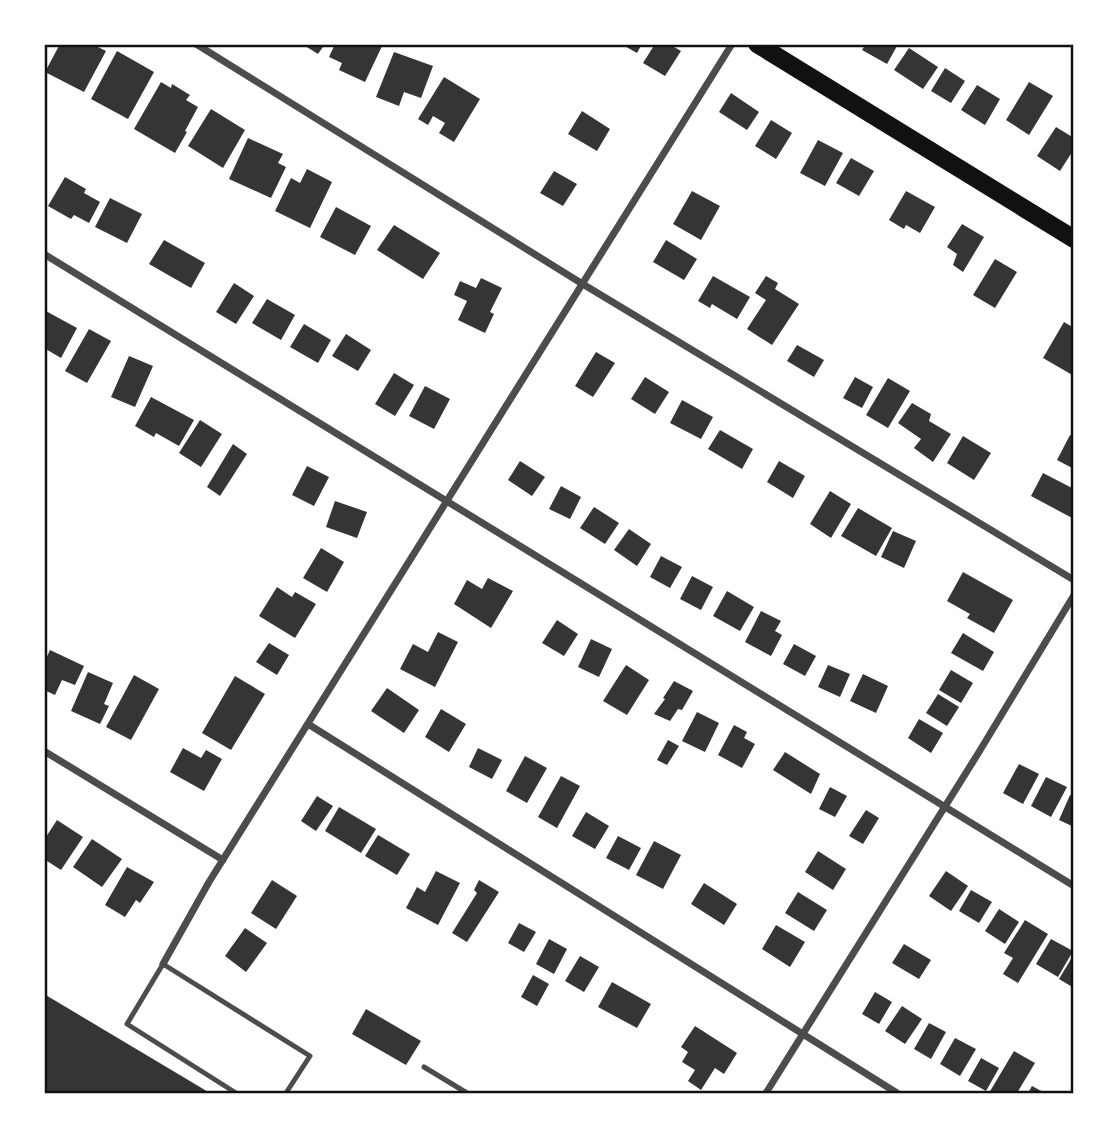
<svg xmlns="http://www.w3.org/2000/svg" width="1118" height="1137" viewBox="0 0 1118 1137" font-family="'Titillium Web',sans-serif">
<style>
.building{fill:#353535}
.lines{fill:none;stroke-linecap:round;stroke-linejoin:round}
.service{stroke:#4c4c4c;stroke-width:5}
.minor{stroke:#4c4c4c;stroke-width:7}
.primary{stroke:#111;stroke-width:18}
.neatline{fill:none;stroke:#111;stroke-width:2.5}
</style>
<rect width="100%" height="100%" fill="#fff"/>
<!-- building -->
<g class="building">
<polygon points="60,44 97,44 96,46 106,51 84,92 45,72"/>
<polygon points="302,44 325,44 318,54"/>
<polygon points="335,44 383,44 365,82 339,70 342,63 329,57"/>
<polygon points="621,44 642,44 637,53"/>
<polygon points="655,44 669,44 681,51 665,76 643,63"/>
<polygon points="866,44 893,44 897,46 887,64 862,50"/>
<polygon points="909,48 938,67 923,89 894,70"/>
<polygon points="117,51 154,72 128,119 91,99"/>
<polygon points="394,52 433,66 421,98 404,92 399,106 376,97"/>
<polygon points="945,68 965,81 951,103 931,91"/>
<polygon points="444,77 480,99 454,142 439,133 445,123 433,116 428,125 418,119"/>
<polygon points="161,82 171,88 172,84 190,95 186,100 198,107 185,131 187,132 175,153 134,129"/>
<polygon points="1029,82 1053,96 1029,135 1006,120"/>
<polygon points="977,85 1000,99 985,125 961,110"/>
<polygon points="731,93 759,112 747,130 719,112"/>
<polygon points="211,109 245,130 223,168 188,146"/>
<polygon points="582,111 610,129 597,151 568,134"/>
<polygon points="771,120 792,133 776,159 755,146"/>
<polygon points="1056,127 1074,138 1074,149 1060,171 1037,156"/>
<polygon points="248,138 283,154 278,163 286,167 271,198 229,179"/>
<polygon points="818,140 843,153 825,186 800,173"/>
<polygon points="851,158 874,171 859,196 836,183"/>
<polygon points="307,169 332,182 310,228 275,211 291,178 300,183"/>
<polygon points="554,171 577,184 563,206 540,193"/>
<polygon points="65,177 86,189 84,193 100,202 89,223 74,215 71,219 48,206"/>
<polygon points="692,191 720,206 701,240 673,224"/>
<polygon points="906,191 935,207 920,233 906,225 904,229 889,220"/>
<polygon points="110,198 142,214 127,243 95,227"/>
<polygon points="336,207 371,226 355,255 320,237"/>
<polygon points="962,224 984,237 963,272 953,265 957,254 947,247"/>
<polygon points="394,225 440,253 423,279 377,250"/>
<polygon points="164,240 205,263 191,288 149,264"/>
<polygon points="666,240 697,259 684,280 653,262"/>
<polygon points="995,259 1017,272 995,308 973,295"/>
<polygon points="713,276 750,297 737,319 712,304 710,308 698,301"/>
<polygon points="766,276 778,283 775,289 799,304 772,345 747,329 766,300 755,293"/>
<polygon points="481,278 502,288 490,312 494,314 485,333 458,320 467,301 454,295 460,281 476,288"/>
<polygon points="234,283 254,296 236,324 216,312"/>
<polygon points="267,299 295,315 281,340 252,323"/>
<polygon points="44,310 77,328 61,358 44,348"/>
<polygon points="1064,322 1074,328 1074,376 1043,358"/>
<polygon points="304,324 331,340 318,363 290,347"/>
<polygon points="89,329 111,341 87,383 65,371"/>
<polygon points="346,334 371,350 358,371 332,356"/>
<polygon points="797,345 824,360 814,377 787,361"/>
<polygon points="596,352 615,363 593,397 575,386"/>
<polygon points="129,356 153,366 135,407 111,397"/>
<polygon points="394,373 414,385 395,416 375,404"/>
<polygon points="645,377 669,392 655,414 631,399"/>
<polygon points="855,377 873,387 862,408 843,398"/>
<polygon points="888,378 910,391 888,428 866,415"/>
<polygon points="425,386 450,399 434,429 409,416"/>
<polygon points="151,397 194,420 179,446 156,433 154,437 135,426"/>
<polygon points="682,400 713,417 701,439 670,423"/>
<polygon points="912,403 931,414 929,421 951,434 933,462 914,448 921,439 898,423"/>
<polygon points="200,420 222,434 201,467 179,453"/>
<polygon points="720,430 753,449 742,469 708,449"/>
<polygon points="1070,435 1074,437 1074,469 1057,460"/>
<polygon points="963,436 991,453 974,480 947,463"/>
<polygon points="233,444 247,454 220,496 207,487"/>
<polygon points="520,461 545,477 532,496 508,480"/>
<polygon points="779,461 805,476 793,498 767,482"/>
<polygon points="307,466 329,477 314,506 292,495"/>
<polygon points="1043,473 1074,489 1074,519 1031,496"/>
<polygon points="561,486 581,497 570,519 549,509"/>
<polygon points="830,491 851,504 831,538 810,524"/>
<polygon points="335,501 367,512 357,538 326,527"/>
<polygon points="594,507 619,523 605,544 580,528"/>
<polygon points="858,508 892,528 876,556 841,536"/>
<polygon points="629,529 651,544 637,566 614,550"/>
<polygon points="893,531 916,541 904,568 881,557"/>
<polygon points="321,548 344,562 327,592 303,578"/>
<polygon points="661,556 682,567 670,588 650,577"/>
<polygon points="963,572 1013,600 994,633 967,618 970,614 947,601"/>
<polygon points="692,576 713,587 701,610 680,599"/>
<polygon points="488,578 513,591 491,628 454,604 467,580 482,589"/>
<polygon points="277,587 292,597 295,592 316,604 295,638 259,616"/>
<polygon points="727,591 754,607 740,631 713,616"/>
<polygon points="761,611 781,621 775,631 782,635 771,656 745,642"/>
<polygon points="557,620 578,634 564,656 542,643"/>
<polygon points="438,632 458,642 435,687 400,669 413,644 428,652"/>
<polygon points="963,633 994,652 983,671 951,653"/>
<polygon points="591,639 612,649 599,677 578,667"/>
<polygon points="269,643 289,655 277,675 256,662"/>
<polygon points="794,644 816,656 805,676 783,664"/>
<polygon points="50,650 84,666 75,685 62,680 55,695 44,690 44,663"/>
<polygon points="626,665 649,680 627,715 603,701"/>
<polygon points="828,665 850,674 840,697 818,687"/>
<polygon points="951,670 973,683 961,703 939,690"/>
<polygon points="88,672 113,683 104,704 109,706 100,724 71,711"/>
<polygon points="863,674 888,686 876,713 850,701"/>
<polygon points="134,675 159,689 131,740 106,727"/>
<polygon points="235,676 265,694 231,750 202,733"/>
<polygon points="674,681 693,691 682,710 678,709 670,721 654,714 665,699 663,698"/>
<polygon points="387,688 419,710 404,733 371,711"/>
<polygon points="938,694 959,707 947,726 926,713"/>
<polygon points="441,709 466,724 449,752 425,737"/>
<polygon points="697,712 719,723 705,752 682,741"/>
<polygon points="919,719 943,733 931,753 908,738"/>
<polygon points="734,725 747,732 744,738 755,744 742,768 718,755"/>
<polygon points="668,740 679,746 667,765 657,760"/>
<polygon points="183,748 201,758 206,750 222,759 204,791 170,772"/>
<polygon points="478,748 502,760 492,779 469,767"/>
<polygon points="785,752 820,774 811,794 773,770"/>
<polygon points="525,756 547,768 527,803 506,791"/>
<polygon points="1019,764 1039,774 1023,804 1003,793"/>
<polygon points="561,776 580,786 557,828 538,817"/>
<polygon points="1046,777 1067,787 1051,817 1031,806"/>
<polygon points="830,787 847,796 835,817 819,809"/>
<polygon points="1070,795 1074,797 1074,827 1059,820"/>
<polygon points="317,796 333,806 316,831 301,821"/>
<polygon points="339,807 376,829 361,853 325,831"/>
<polygon points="866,810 879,818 863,844 849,836"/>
<polygon points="586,812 609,826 595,849 572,836"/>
<polygon points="57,820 83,837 61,870 44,859 44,840"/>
<polygon points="378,835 410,854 397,875 365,856"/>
<polygon points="618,836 641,848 629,870 606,858"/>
<polygon points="92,839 122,859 102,887 73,867"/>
<polygon points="654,841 681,855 663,889 636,875"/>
<polygon points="818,851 846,869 833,890 805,872"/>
<polygon points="127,867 154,882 140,903 136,900 125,917 105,905"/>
<polygon points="436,871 460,883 438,925 406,908 417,887 425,892"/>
<polygon points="946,871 968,886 951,911 929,896"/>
<polygon points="272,880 297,896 276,929 251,913"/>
<polygon points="479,880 499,892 467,942 452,933 477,893 474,890"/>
<polygon points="704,883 737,904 724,925 691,904"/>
<polygon points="971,890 992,902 979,923 959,911"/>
<polygon points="798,892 827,910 814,931 785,913"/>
<polygon points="999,909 1019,922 1005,944 985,931"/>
<polygon points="1025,920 1048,934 1018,983 1003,974 1013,958 1004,953"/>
<polygon points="519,923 536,932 524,952 508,943"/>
<polygon points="776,925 805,942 790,967 762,949"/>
<polygon points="245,928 267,943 246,972 225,956"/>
<polygon points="549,939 567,949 554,974 536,964"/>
<polygon points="1051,939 1073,951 1058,977 1036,964"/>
<polygon points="904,944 931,960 919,979 892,963"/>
<polygon points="1074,954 1074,988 1059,979"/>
<polygon points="580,956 599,967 584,992 565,981"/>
<polygon points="533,975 549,984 537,1006 521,997"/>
<polygon points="612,982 651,1004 637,1028 598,1007"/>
<polygon points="875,992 892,1002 879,1024 862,1014"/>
<polygon points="44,994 210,1093 49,1093 44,1090"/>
<polygon points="902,1006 922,1019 905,1044 885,1031"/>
<polygon points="366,1009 421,1041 406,1065 352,1034"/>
<polygon points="929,1023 946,1032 931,1059 914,1049"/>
<polygon points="695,1026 737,1053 724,1074 715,1068 701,1090 688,1081 695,1070 682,1062 688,1052 681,1047"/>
<polygon points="955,1038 976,1049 960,1076 940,1064"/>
<polygon points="1014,1051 1035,1063 1017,1093 989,1093"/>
<polygon points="981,1058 999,1068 986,1091 968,1081"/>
<polygon points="1032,1086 1045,1093 1028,1093"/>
</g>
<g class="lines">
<!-- service -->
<g class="service">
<polyline points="424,1067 467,1093"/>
<polyline points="236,1093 127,1024 163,964 310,1056 286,1093"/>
</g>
<!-- minor -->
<g class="minor">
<polyline points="196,44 581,283 1074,580"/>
<polyline points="44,254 1074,886"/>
<polyline points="308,724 897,1093"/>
<polyline points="44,751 223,860"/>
<polyline points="163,964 209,882 732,44"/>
<polyline points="766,1093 979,752 1074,595"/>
</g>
<!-- primary -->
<polyline class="primary" points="757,44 1074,239"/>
</g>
<!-- border -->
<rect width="1118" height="1137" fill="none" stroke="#ffffff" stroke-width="91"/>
<rect x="46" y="46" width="1026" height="1046" class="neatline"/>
</svg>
